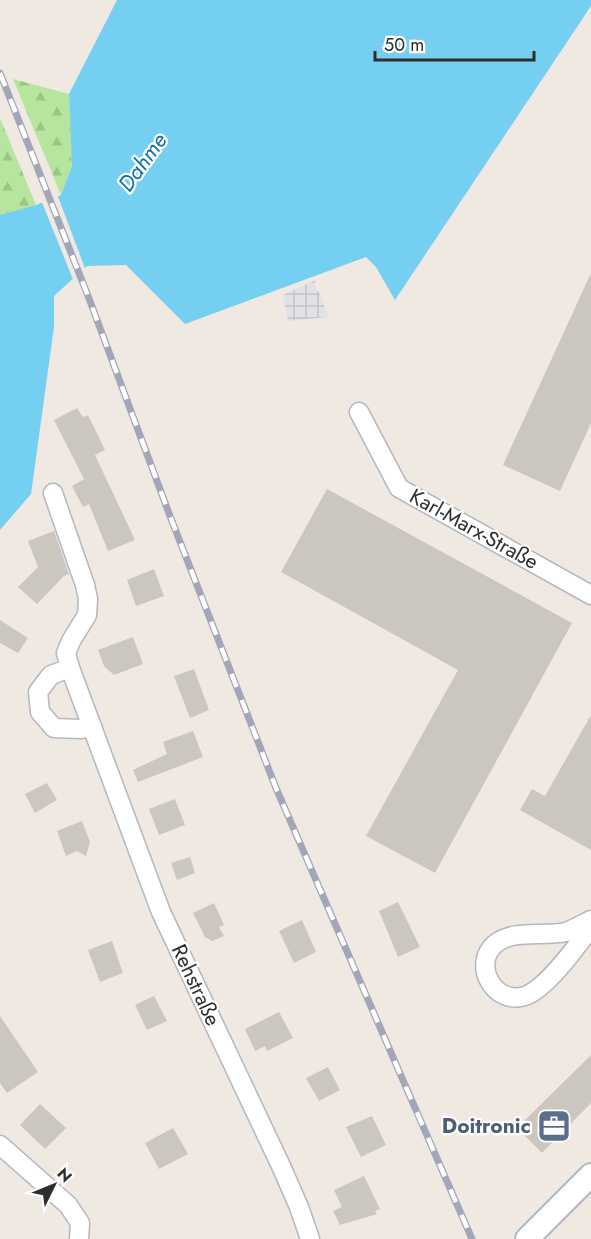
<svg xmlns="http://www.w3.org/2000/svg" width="591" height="1239" viewBox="0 0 591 1239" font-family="Jost,sans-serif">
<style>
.industrial{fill:url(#industrial-grid)}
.forest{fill:url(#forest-firs)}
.water{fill:#75cff0}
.pier{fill:#efe9e1}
.building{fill:#cbc7bf}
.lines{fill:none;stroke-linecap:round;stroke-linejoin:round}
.minor-casing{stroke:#b4b7c1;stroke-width:21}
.tertiary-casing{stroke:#b4b7c1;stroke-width:26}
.minor{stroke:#fff;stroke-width:18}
.tertiary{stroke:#fff;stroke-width:22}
.rail-casing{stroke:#a3a6b8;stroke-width:7}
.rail{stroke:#fff;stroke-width:4.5;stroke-dasharray:14;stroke-linecap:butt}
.labels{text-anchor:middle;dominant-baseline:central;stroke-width:4.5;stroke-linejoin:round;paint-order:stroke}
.street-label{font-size:21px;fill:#2e2e2e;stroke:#fff}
.service-label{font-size:21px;font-weight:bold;fill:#4e5e75;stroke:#fff;text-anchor:end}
.water-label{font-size:22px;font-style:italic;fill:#0d6fa3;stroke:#fff}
</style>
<defs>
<pattern id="industrial-grid" width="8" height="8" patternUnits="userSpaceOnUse" patternTransform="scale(1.5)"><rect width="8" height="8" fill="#e3e1e8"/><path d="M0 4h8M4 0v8" fill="none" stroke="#c3c1c7"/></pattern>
<pattern id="forest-firs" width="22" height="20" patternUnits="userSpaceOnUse" patternTransform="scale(1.5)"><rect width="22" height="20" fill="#b6e59e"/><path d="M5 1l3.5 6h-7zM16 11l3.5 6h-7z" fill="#9dc588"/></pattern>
</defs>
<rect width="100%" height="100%" fill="#efe9e1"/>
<!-- industrial -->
<polygon class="industrial" points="316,280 314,285 320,294 328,317 288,321 283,295"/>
<!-- forest -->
<g class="forest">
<polygon points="13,79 69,94 72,166 61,195"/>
<polygon points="0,118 36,205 4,215 0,215"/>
</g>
<!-- water -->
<polygon class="water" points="117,0 591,0 591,6 395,300 376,267 366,257 185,324 126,265 87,266 54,296 54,327 31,494 0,530 0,215 36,205 61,195 72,166 69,94"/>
<!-- pier -->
<polygon class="pier" points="57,194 86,271 74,282 41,200"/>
<!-- building -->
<g class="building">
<polygon points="591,273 591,423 560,491 503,465"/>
<polygon points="77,408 83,417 88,415 105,450 95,455 135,540 108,551 89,504 83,507 72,486 84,479 54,420"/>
<polygon points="327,489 572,623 435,873 366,836 458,670 281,572"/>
<polygon points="54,531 69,574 64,576 37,604 18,587 38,567 28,541"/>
<polygon points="154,569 164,596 136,606 127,580"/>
<polygon points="0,620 28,638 18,653 0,643"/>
<polygon points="133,637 143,664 114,675 104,666 98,650"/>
<polygon points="194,669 209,710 190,718 174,676"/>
<polygon points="591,715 591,850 520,810 532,789 545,796"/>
<polygon points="193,731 203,757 138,782 133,770 167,754 163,742"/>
<polygon points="47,783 57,800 35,813 25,794"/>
<polygon points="175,799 185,825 159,835 149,809"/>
<polygon points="82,821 90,842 86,856 77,851 66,856 57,831"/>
<polygon points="190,857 195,873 177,880 171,863"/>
<polygon points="398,902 420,947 398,957 379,911"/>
<polygon points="214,903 224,925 219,927 224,936 212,941 205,937 193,913"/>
<polygon points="302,920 316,952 294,963 279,931"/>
<polygon points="112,941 123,973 100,982 88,950"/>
<polygon points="154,996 167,1021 147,1030 135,1005"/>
<polygon points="279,1012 293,1038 267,1051 265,1046 255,1051 245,1029"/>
<polygon points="0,1016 38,1072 7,1093 0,1083"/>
<polygon points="591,1055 591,1103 542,1153 517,1128"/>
<polygon points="328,1067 340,1090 319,1101 306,1078"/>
<polygon points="40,1104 66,1128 45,1149 20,1125"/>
<polygon points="372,1116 386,1145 361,1157 346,1127"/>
<polygon points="173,1128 188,1154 159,1169 145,1143"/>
<polygon points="364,1176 380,1209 375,1211 377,1214 340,1225 333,1211 342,1207 334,1190"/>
</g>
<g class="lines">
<defs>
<g id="minor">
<polyline points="359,412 399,488 591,595"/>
<polyline points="53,493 85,585 88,599 87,615 71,641 66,653 70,668 161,912 281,1166 299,1207 310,1239"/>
<polyline points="70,668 51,675 38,692 40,712 54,728 81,729 92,726"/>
<path d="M 591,920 C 583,924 574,929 566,932 C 544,937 513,929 495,944 C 471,965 495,1006 525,996 C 547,988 577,946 591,927"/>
<polyline points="0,1145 68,1205 80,1223 79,1239"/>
</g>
<polyline id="tertiary" points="527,1239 591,1175"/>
</defs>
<!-- minor casing -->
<use href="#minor" class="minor-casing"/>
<!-- tertiary casing -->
<use href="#tertiary" class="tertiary-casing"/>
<!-- minor -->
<use href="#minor" class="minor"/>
<!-- tertiary -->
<use href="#tertiary" class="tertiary"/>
<defs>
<polyline id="rail" points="0,73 90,301 170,516 276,788 472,1239"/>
</defs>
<!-- rail casing -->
<use href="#rail" class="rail-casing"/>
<!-- rail -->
<use href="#rail" class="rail"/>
</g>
<!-- icons -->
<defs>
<symbol id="office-square" viewBox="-11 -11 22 22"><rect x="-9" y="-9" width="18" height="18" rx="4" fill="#5c6f8a" stroke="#fff"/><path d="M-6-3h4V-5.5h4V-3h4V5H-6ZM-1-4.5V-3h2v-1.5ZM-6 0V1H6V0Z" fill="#fff"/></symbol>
</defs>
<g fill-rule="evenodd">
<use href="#office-square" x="535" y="1107" width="38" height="38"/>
</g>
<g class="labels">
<!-- street labels -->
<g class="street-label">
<text transform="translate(474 529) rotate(29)">Karl-Marx-Straße</text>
<text transform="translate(196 985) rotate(65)">Rehstraße</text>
</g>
<!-- service labels -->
<g class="service-label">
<text x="531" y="1126">Doitronic</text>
</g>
<!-- water labels -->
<g class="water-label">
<text transform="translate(142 162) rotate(-54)">Dahme</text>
</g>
</g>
<!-- north arrow -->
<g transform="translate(54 1185) rotate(47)" stroke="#ffffff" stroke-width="4.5" paint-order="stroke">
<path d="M0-4.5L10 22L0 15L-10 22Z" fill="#2e2e2e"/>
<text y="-9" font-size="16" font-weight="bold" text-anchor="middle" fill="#2e2e2e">N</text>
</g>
<!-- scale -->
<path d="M375 51v9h159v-9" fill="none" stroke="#2e2e2e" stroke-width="3"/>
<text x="384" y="51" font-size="18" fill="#2e2e2e" stroke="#ffffff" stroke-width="4.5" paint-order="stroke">50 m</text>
</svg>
